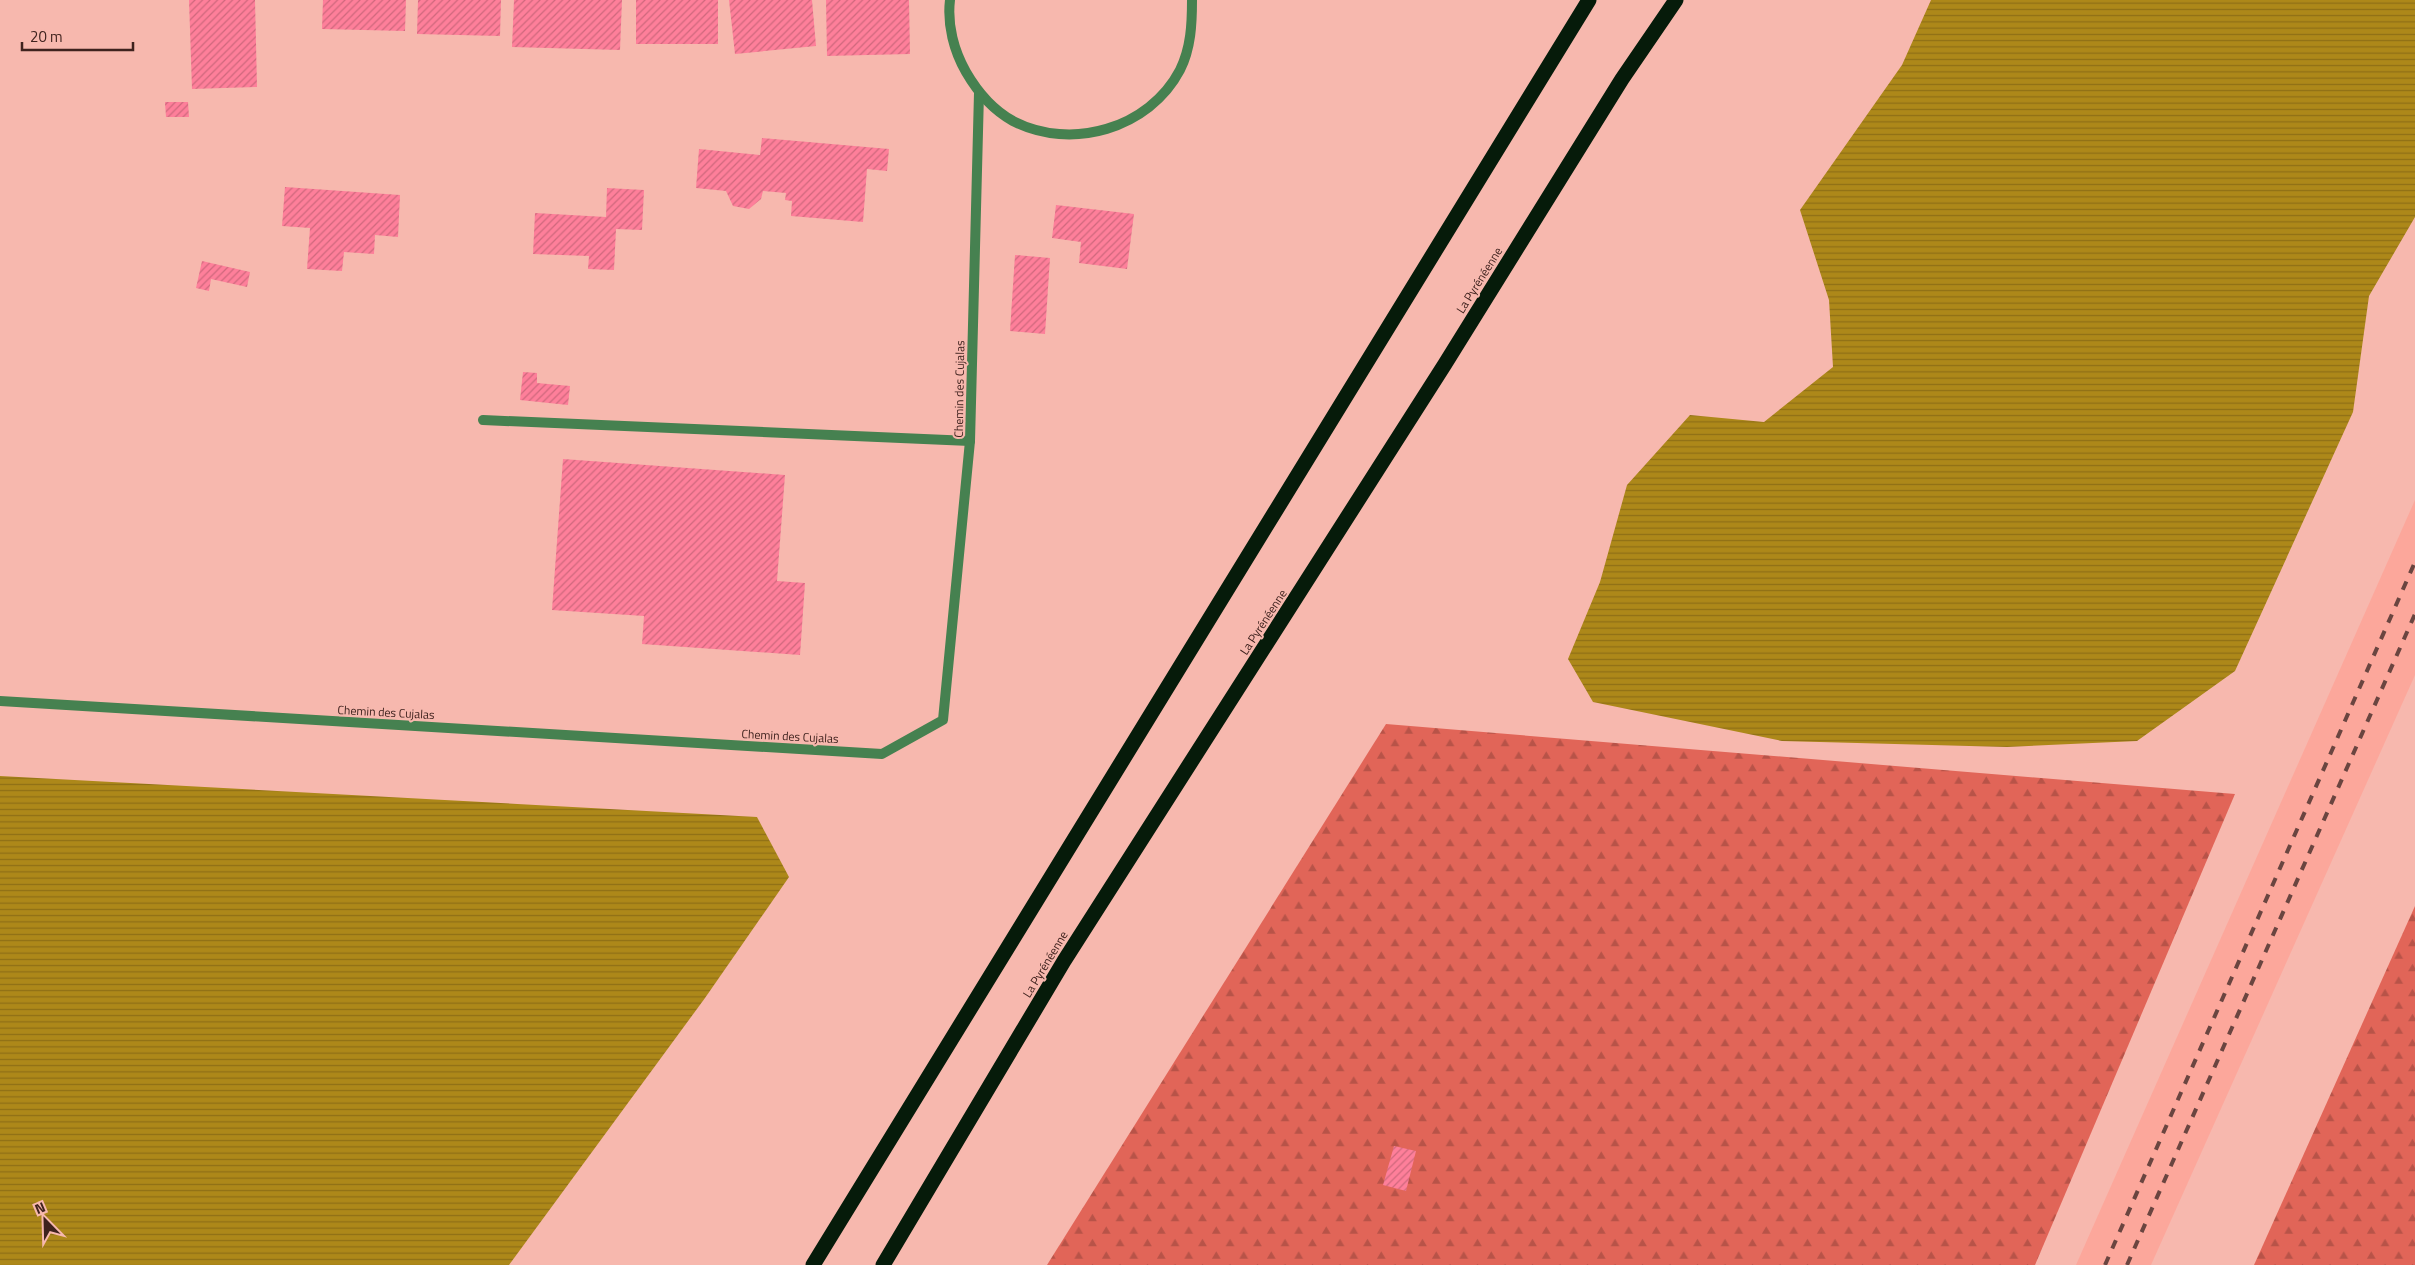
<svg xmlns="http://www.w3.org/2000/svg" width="2415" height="1265" viewBox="0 0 2415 1265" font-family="'Titillium Web',sans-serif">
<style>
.built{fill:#fca79b}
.forest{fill:url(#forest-firs)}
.water{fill:url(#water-rules)}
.building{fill:url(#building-hatch)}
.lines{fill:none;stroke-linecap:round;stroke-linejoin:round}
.minor{stroke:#468150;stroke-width:10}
.motorway{stroke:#061b0a;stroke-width:15}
.rail{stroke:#6a4540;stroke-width:4;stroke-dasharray:9 9;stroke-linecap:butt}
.labels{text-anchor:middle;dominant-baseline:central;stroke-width:4;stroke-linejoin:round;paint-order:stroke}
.street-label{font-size:12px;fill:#3f221e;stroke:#f7b8ae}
</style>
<defs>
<pattern id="forest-firs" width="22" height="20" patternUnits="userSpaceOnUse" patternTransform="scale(1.25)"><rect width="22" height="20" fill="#e16558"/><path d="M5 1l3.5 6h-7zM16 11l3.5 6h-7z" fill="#b85348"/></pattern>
<pattern id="water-rules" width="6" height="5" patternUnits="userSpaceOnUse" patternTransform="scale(1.25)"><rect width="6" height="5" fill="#ad8819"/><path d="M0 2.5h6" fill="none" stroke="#8e6f16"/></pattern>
<pattern id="building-hatch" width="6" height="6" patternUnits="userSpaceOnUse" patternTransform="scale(1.25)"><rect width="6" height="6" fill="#fe7f9a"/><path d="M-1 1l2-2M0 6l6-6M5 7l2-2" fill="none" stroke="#cf687d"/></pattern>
</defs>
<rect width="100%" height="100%" fill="#f7b8ae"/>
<!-- built -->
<polygon class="built" points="2415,500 2415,675 2151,1265 2076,1265"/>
<!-- forest -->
<g class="forest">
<polygon points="1386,724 2235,794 2035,1265 1047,1265"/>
<polygon points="2415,906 2415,1265 2254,1265"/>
</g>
<!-- water -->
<g class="water">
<polygon points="1931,0 2415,0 2415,217 2369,296 2353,412 2235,671 2137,741 2007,747 1782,741 1593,702 1568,659 1600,582 1627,485 1690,415 1764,422 1833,367 1829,300 1800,210 1902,65"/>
<polygon points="0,776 757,817 789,877 705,998 509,1265 0,1265"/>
</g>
<!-- building -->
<g class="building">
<polygon points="189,0 255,0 257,87 192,89"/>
<polygon points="323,0 406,0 405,31 322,29"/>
<polygon points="418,0 501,0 500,36 417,34"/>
<polygon points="514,0 622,0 620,50 512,47"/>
<rect x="636" y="0" width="82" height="44"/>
<polygon points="729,0 812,0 816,46 735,54"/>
<polygon points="826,0 909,0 910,54 827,56"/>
<polygon points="165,102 188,102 189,117 166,117"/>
<polygon points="762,138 889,149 887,171 867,169 863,222 791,216 792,201 785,200 786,193 763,191 761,199 749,209 733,206 726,191 696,188 699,149 760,155"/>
<polygon points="285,187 400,195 398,237 375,235 374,254 344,252 342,271 307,269 310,228 282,226"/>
<polygon points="607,188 644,190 642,230 616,229 614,270 588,269 589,256 533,254 535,213 606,217"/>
<polygon points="1056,205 1134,214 1127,269 1079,263 1081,242 1052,238"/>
<polygon points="1015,255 1050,258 1045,334 1010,331"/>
<polygon points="202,261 250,272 247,287 211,279 209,291 196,288"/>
<polygon points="523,372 537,373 537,383 570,386 568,405 520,400"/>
<polygon points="563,459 785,475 777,581 805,583 800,655 642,644 644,616 552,610"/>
<polygon points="1394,1146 1416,1151 1406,1191 1383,1185"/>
</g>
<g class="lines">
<!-- minor -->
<g class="minor">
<path d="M 950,0 C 947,25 954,51 966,72 C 977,91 993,110 1013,121 C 1071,151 1149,129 1180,70 C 1191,48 1192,24 1192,0"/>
<polyline points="483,420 970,441"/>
<polyline points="0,701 882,754 943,720 970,441 979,93"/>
</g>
<!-- motorway -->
<g class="motorway">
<polyline points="813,1265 1589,0"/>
<polyline points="883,1265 1064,961 1445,364 1622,79 1676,0"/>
</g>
<!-- rail -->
<g class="rail">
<polyline points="2105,1265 2415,562"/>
<polyline points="2127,1265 2415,614"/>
</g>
</g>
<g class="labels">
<!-- street labels -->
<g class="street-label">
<text transform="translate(1479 280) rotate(-58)">La Pyrénéenne</text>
<text transform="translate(959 389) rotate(-89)">Chemin des Cujalas</text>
<text transform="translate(1263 622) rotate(-57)">La Pyrénéenne</text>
<text transform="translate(386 712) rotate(3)">Chemin des Cujalas</text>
<text transform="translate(790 736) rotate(3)">Chemin des Cujalas</text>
<text transform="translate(1045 964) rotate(-59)">La Pyrénéenne</text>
</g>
</g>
<!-- north arrow -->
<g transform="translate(45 1220) rotate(337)" stroke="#f7b8ae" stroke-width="4" paint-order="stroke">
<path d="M0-4L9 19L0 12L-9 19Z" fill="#3f221e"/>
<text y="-8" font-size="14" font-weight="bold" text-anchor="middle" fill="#3f221e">N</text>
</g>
<!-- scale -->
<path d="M22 42v8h111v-8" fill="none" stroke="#3f221e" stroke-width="2.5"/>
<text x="30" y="42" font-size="15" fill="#3f221e" stroke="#f7b8ae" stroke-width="4" paint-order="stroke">20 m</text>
</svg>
